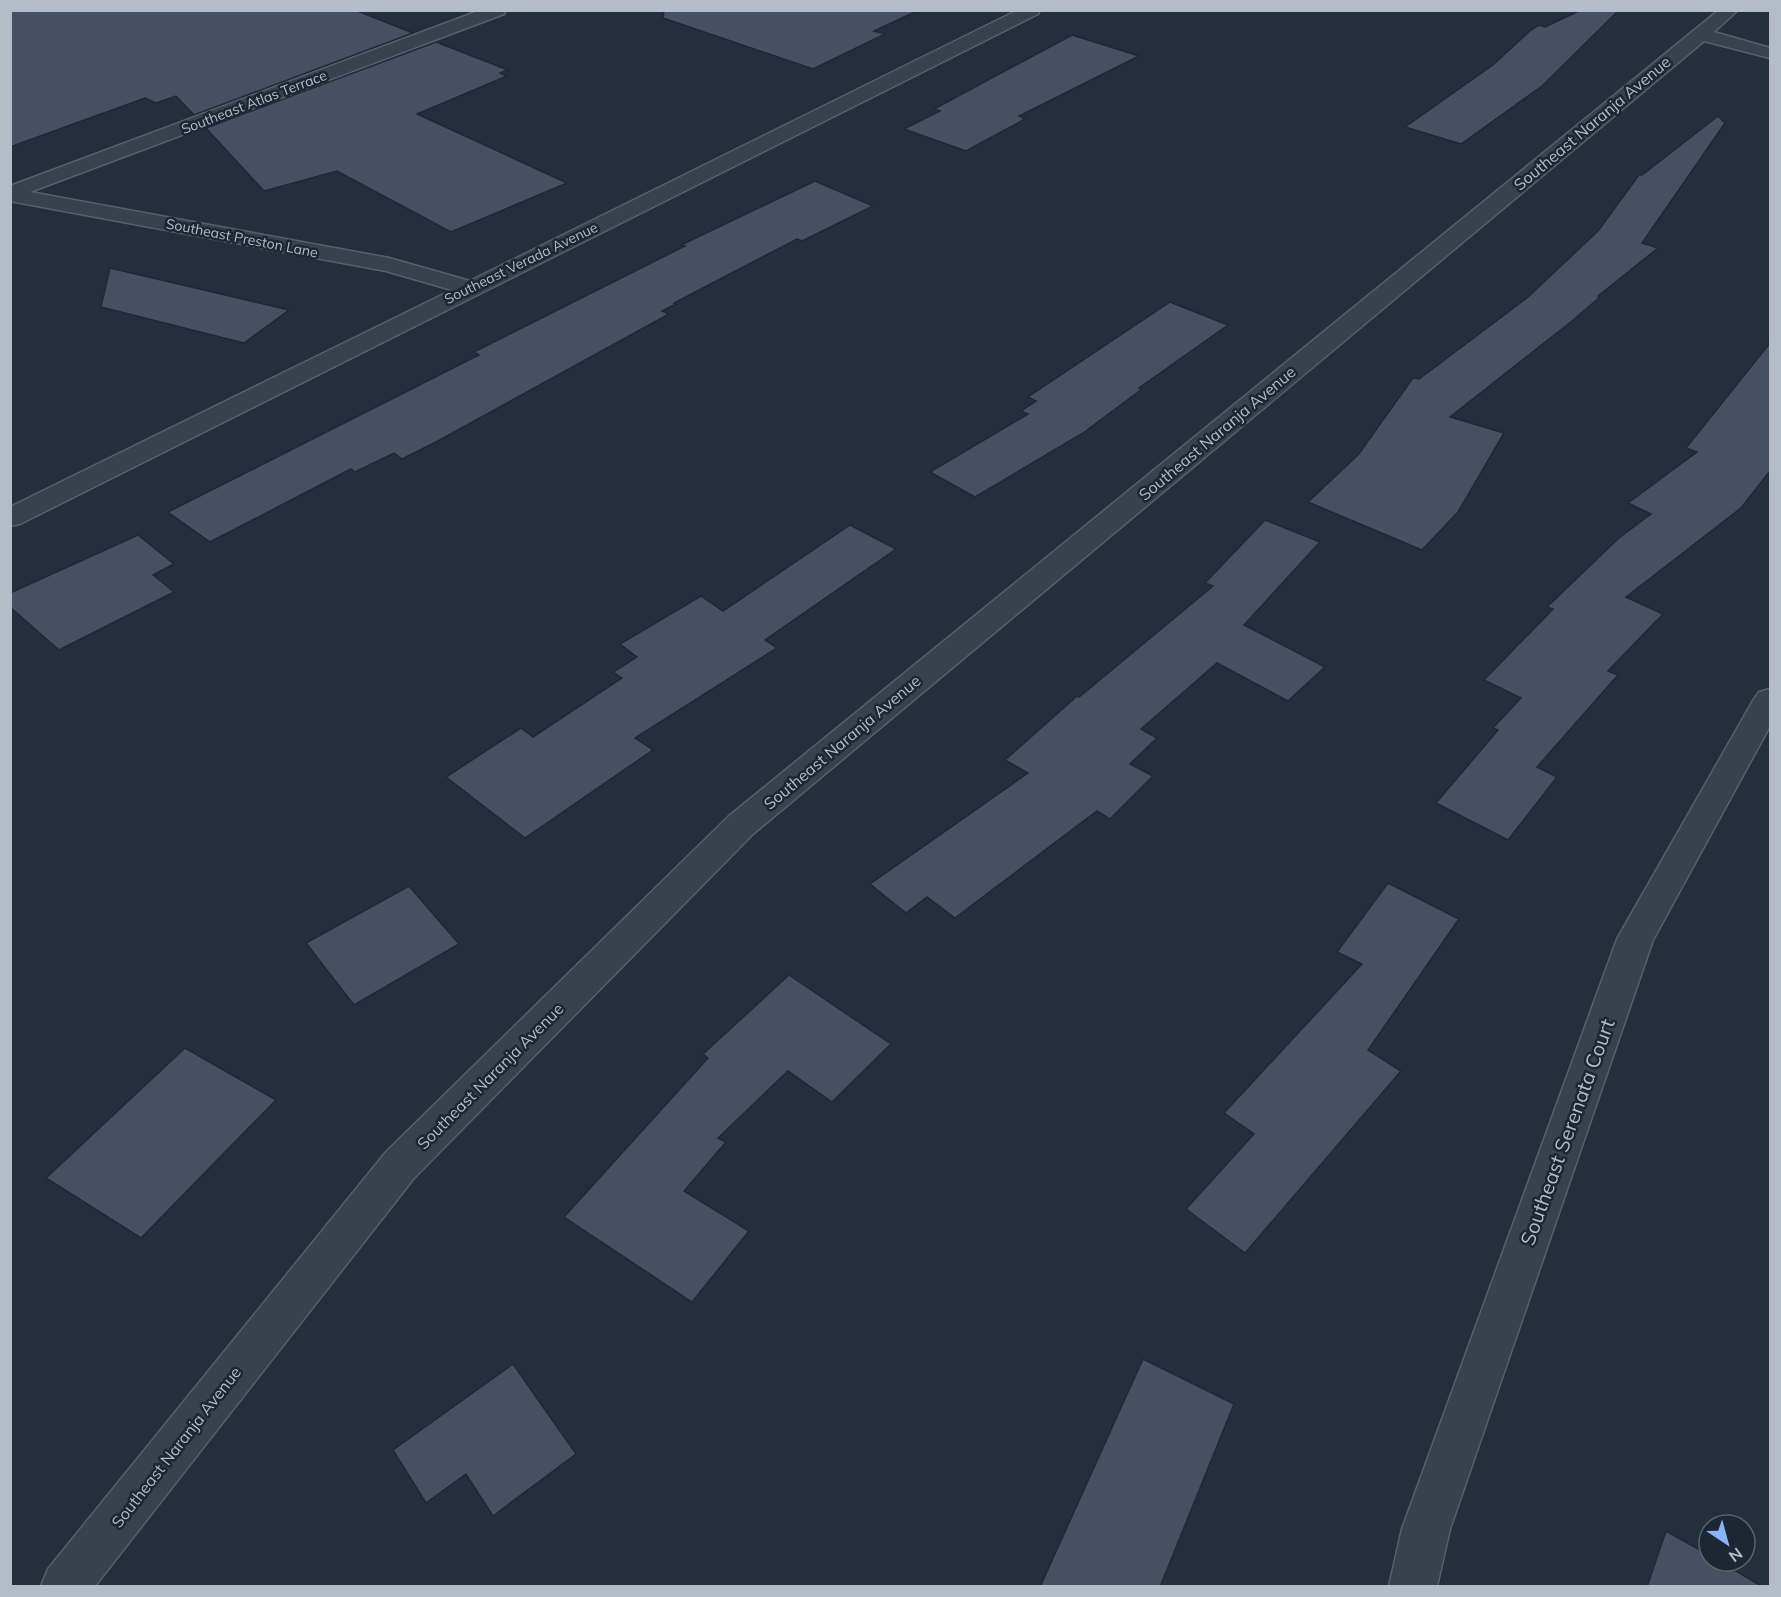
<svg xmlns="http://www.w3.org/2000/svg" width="1781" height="1597" viewBox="0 0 1781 1597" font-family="Mulish,sans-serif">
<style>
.building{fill:#455162;stroke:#1f2835;stroke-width:1.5}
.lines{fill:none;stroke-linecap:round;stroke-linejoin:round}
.minor-casing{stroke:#565f6c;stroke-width:3}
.minor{fill:#38414e;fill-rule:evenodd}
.labels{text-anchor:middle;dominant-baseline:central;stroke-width:5;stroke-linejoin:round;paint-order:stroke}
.far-street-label{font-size:14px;fill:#b4bcc9;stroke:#1d2633}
.street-label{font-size:16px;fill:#b4bcc9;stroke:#1d2633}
.near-street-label{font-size:20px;fill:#b4bcc9;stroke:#1d2633}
</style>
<rect width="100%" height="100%" fill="#242f3e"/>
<!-- building -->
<g class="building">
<polygon points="10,10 355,10 413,33 194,115 176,96 156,103 145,98 10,147"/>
<polygon points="664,10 919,10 874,31 885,34 813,69 663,18"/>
<polygon points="1581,10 1619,10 1542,86 1461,144 1405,127 1493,65 1531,30 1539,25 1545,27"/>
<polygon points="1072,35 1139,56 1019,116 1025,119 966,151 904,129 940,111 934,109"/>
<polygon points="436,42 508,70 500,73 507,76 417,114 567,183 451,232 337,171 264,191 206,128"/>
<polygon points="1718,116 1725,123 1642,243 1658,248 1598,296 1600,297 1572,321 1450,417 1504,433 1458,512 1422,550 1308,502 1358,455 1413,378 1419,379 1528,297 1598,231 1639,175 1642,175"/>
<polygon points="815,181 873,206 802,241 797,239 674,303 676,304 662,311 669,314 436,442 402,459 394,453 355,472 351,469 210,542 168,512 479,355 474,352 685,246 681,245"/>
<polygon points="110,268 289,310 244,343 101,307"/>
<polygon points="1170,302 1228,325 1139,388 1142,389 1083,433 975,497 930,472 1028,414 1021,411 1036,401 1028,397"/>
<polygon points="1770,343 1770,471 1741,508 1626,597 1663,614 1608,671 1618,675 1537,767 1557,777 1508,840 1436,803 1498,730 1493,728 1521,698 1484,680 1553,609 1547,607 1619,538 1651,514 1628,503 1697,452 1686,448"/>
<polygon points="1265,520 1320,542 1244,625 1325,667 1288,701 1217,663 1141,729 1157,738 1130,764 1153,776 1110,819 1097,811 955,918 927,897 906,913 870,884 1028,773 1005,760 1077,696 1079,697 1213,586 1205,583"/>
<polygon points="850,525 896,549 765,640 777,648 635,738 653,750 525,838 446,777 521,728 533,737 622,678 613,672 637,657 620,644 701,596 723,611"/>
<polygon points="138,535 174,564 153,575 174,592 59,650 10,607 10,593"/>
<polygon points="1388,883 1459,919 1368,1050 1401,1071 1245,1253 1186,1209 1254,1134 1224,1113 1362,964 1337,952"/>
<polygon points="409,886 459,944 354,1005 306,943"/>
<polygon points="789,975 891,1044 832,1102 788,1071 718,1138 726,1142 684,1191 749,1231 692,1302 564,1217 708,1058 703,1054"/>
<polygon points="185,1048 276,1100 141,1238 46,1178"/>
<polygon points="1143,1359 1234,1404 1160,1587 1040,1587"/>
<polygon points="513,1364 576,1454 493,1516 466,1474 426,1503 393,1450"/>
<polygon points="1666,1531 1709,1555 1709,1561 1719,1561 1763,1587 1647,1587"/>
</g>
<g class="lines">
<defs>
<g id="minor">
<polygon points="481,10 506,10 504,14 30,192 389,258 470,281 1018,10 1040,10 1038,14 20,524 10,526 10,507 452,290 386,271 10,201 10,186"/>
<polygon points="1719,10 1738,10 1714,32 1770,48 1770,58 1704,41 753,834 414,1178 95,1586 41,1586 48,1569 386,1152 729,816"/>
<polygon points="1770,689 1770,726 1653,940 1450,1529 1437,1586 1389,1586 1402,1529 1617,939 1754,699 1759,692"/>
</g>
</defs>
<!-- minor casing -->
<use href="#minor" class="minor-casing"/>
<!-- minor -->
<use href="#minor" class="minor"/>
</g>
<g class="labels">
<!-- far-street labels -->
<g class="far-street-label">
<text transform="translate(254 102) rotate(-21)">Southeast Atlas Terrace</text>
<text transform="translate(242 238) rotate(11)">Southeast Preston Lane</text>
<text transform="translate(521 263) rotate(-26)">Southeast Verada Avenue</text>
</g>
<!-- street labels -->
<g class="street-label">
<text transform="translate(1592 123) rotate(-40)">Southeast Naranja Avenue</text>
<text transform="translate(1217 433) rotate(-40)">Southeast Naranja Avenue</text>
<text transform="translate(842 742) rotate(-40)">Southeast Naranja Avenue</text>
<text transform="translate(490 1076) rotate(-45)">Southeast Naranja Avenue</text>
<text transform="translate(176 1447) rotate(-52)">Southeast Naranja Avenue</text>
</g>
<!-- near-street labels -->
<g class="near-street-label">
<text transform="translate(1567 1132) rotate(-70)">Southeast Serenata Court</text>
</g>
</g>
<!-- border -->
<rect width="1781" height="1597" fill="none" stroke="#b4bcc9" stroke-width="24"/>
<!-- north arrow -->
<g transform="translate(1727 1543) rotate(144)"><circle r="28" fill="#1d2633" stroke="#59626f" stroke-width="1.5"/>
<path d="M0-4.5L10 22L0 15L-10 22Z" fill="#8ab4f8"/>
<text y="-9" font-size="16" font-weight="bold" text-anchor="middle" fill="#b4bcc9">N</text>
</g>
</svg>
